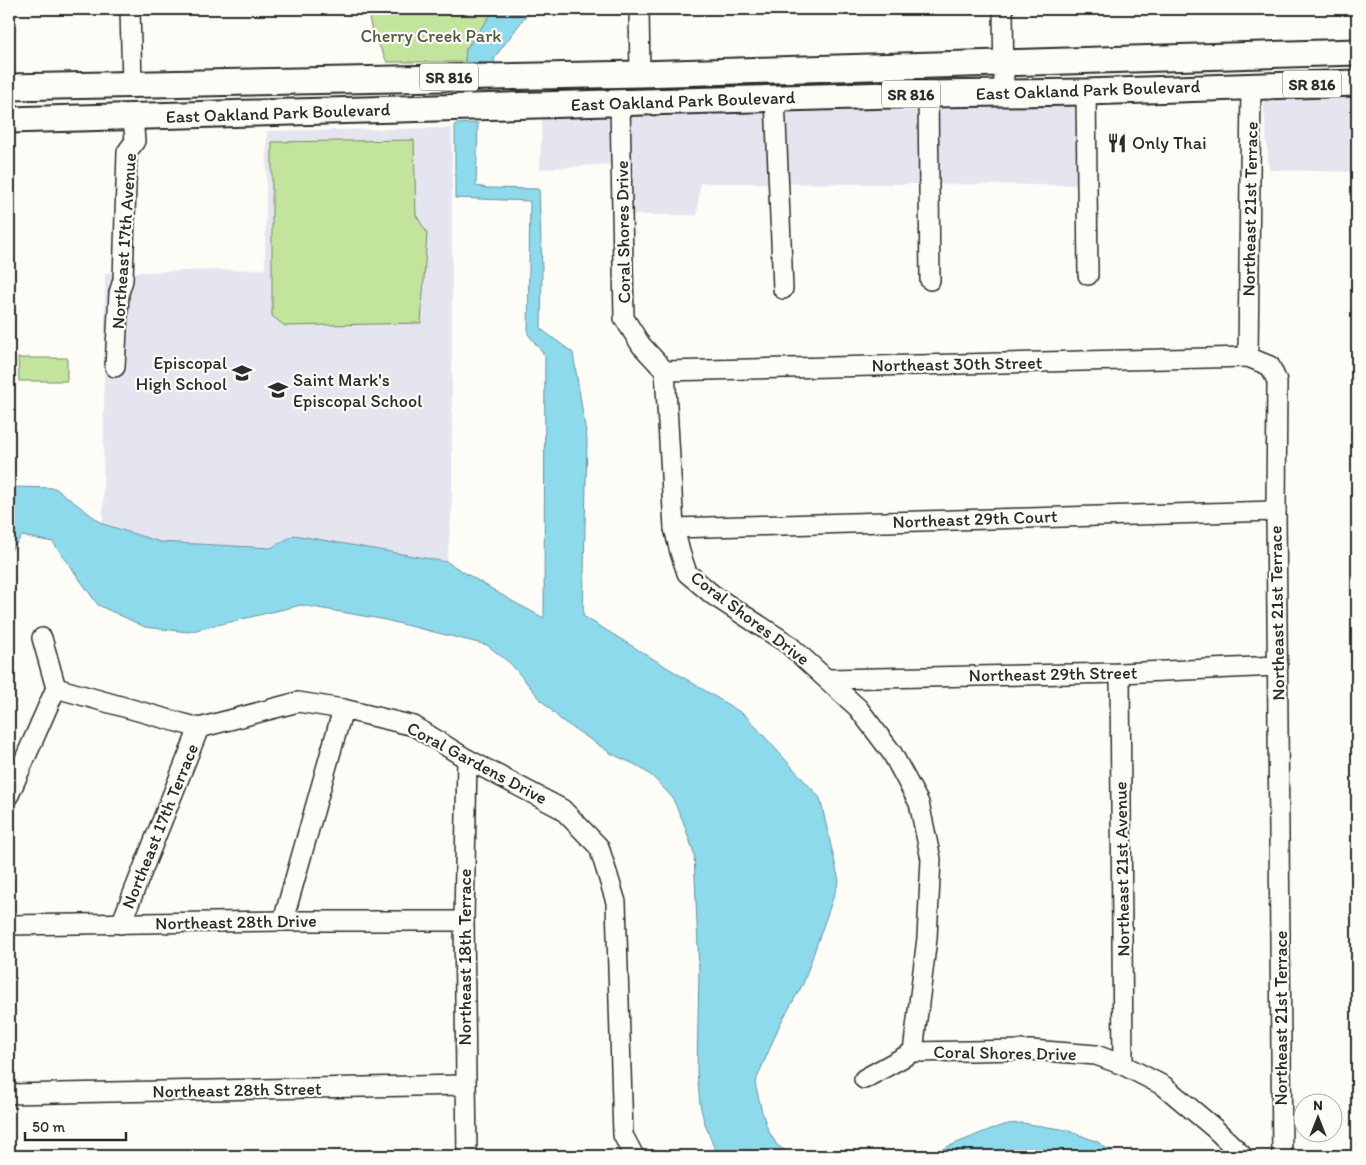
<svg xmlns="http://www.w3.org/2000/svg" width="1366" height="1165" viewBox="0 0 1366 1165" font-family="Itim,sans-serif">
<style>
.built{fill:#e5e5f0}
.green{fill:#c3e49c;stroke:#778864}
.water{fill:#8ddaec;stroke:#66949f}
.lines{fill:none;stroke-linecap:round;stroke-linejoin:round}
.minor-casing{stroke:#2b2b2b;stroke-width:22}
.major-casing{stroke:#2b2b2b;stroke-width:29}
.minor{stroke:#fdfcf7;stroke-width:19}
.major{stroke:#fdfcf7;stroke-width:25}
.labels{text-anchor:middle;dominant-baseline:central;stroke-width:4.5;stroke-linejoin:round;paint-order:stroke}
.shield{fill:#fdfcf7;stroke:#6a6a68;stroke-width:1}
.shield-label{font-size:16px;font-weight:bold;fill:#2b2b2b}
.park-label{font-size:18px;fill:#515947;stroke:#fdfcf7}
.street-label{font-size:18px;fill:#2b2b2b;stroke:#fdfcf7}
.poi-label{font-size:18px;fill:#2b2b2b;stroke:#fdfcf7;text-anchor:start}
</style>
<rect width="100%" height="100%" fill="#fdfcf7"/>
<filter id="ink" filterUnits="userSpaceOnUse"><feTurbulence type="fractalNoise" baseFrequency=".02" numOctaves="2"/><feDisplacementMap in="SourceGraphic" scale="10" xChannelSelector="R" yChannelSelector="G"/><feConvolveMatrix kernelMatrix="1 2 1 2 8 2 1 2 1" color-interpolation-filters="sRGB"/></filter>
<g filter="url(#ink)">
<!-- built -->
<g class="built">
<polygon points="1357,93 1357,172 1269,170 1263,96"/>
<polygon points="1077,100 1078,185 700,183 697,215 614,215 613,164 540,169 542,117"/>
<polygon points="452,128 452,508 447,562 294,535 271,548 160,542 103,524 105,273 265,269 267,131"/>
</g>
<!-- green -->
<g class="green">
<polygon points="367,9 495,9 466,49 465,62 387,62 372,31"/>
<polygon points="414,140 416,215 427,233 421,323 285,326 272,316 272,142"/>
<polygon points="18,358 67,358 67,381 19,381"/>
</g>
<!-- water -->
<g class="water">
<polygon points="495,9 531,9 495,57 494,63 465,62 466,49"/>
<polygon points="478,123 476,186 487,188 539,189 542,269 541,329 573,353 587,439 583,616 745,715 820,798 839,881 803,984 780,1024 755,1083 762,1112 768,1130 777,1145 793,1156 720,1156 713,1145 704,1121 700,1104 697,1072 699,971 694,853 683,821 672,797 652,776 636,765 612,754 561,720 541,700 511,664 487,645 381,619 301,605 188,632 145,627 98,605 53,542 22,536 9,553 9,489 13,487 55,488 103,524 160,542 271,548 294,535 447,562 512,601 544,618 545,356 528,334 530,201 455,198 455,124"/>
<polygon points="1022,1123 1067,1130 1098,1142 1117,1156 925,1156 991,1129 1008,1124"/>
</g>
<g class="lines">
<defs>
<g id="minor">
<polyline points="130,9 132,84"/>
<polyline points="639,9 640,74"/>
<polyline points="1003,9 1004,93"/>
<polyline points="1251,85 1248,357 1270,366 1277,381 1276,511 1282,1156"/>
<polyline points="1086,92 1088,275"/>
<polyline points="928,94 930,280"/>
<polyline points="775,98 783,289"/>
<polyline points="620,102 624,318 641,345 665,371 674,528 680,552 687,573 713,595 788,644 858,708 892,753 919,803 931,859 927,938 913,1052"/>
<polyline points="115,367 119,293 123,280 127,152 135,141 133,117"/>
<polyline points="665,371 1248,357"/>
<polyline points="674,528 1276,511"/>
<polyline points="42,638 56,688 199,728 298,702 343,709 414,726 467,759 562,809 599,847 616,902 623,1135 634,1156"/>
<polyline points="1120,673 1123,1065"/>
<polyline points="828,679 1120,673 1278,666"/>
<polyline points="467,759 464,921 467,1156"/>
<polyline points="9,795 56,688"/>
<polyline points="283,921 343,709"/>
<polyline points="121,924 199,728"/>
<polyline points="9,925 283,921 464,921"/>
<polyline points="864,1079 913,1052 1031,1050 1096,1055 1123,1065 1164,1086 1214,1128 1243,1156"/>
<polyline points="9,1094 465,1085"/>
</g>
<g id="major">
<polyline points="9,87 640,74 1357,52"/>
<polyline points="9,120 928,94 1086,92 1357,83"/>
</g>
</defs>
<!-- minor casing -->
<use href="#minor" class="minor-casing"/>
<!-- major casing -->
<use href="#major" class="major-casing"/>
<!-- minor -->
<use href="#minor" class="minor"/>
<!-- major -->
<use href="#major" class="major"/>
</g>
</g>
<!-- icons -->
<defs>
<symbol id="restaurant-bare" viewBox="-9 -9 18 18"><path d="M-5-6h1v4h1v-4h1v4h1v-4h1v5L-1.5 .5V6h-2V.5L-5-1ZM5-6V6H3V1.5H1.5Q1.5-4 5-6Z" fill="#2b2b2b" stroke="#fdfcf7" stroke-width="2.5" paint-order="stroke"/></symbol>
<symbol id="school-bare" viewBox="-9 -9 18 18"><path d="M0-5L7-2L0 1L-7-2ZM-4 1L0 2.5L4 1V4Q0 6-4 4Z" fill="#2b2b2b" stroke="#fdfcf7" stroke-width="2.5" paint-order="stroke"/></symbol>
</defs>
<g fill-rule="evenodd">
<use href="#restaurant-bare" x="1103" y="129" width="28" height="28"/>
<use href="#school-bare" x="228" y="359" width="28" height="28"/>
<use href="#school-bare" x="264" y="376" width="28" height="28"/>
</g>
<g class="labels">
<!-- shield labels -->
<g class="shield">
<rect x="420" y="63.5" width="58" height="27" rx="4"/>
<rect x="1283" y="70.5" width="58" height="27" rx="4"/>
<rect x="882" y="80.5" width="58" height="27" rx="4"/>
</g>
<g class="shield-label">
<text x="449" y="77">SR 816</text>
<text x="1312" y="84">SR 816</text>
<text x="911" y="94">SR 816</text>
</g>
<!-- park labels -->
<g class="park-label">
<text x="431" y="36">Cherry Creek Park</text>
</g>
<!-- street labels -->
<g class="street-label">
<text transform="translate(1088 90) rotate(-2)">East Oakland Park Boulevard</text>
<text transform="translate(683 101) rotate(-2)">East Oakland Park Boulevard</text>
<text transform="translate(278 113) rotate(-2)">East Oakland Park Boulevard</text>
<text transform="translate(1250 209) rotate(-89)">Northeast 21st Terrace</text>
<text transform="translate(623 232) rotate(-91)">Coral Shores Drive</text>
<text transform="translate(124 241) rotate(-86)">Northeast 17th Avenue</text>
<text transform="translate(957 364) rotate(-1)">Northeast 30th Street</text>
<text transform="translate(975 519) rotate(-2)">Northeast 29th Court</text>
<text transform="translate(1277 613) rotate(-91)">Northeast 21st Terrace</text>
<text transform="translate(750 618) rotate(37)">Coral Shores Drive</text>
<text transform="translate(1053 674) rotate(-1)">Northeast 29th Street</text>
<text transform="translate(477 763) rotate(28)">Coral Gardens Drive</text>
<text transform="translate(160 826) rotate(-68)">Northeast 17th Terrace</text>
<text transform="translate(1122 869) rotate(-91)">Northeast 21st Avenue</text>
<text transform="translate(236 922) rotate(-1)">Northeast 28th Drive</text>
<text transform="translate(465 957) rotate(-90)">Northeast 18th Terrace</text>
<text transform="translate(1281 1018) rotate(-90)">Northeast 21st Terrace</text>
<text transform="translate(1005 1053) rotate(1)">Coral Shores Drive</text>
<text transform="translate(237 1090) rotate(-1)">Northeast 28th Street</text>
</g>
<!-- poi labels -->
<g class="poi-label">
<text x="1132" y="143">Only Thai</text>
<text x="227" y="363" text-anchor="end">Episcopal<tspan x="227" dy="21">High School</tspan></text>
<text x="293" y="380">Saint Mark's<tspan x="293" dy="21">Episcopal School</tspan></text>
</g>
</g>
<!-- margin -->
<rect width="1366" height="1165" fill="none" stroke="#fdfcf7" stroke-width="30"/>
<rect x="15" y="15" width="1336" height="1135" fill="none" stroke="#2b2b2b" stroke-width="2" filter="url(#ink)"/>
<!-- north arrow -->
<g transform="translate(1318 1118)"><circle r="24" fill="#fdfcf7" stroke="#a9a8a5"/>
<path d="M0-4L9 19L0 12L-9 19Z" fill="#2b2b2b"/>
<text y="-8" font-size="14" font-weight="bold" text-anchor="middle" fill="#2b2b2b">N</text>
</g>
<!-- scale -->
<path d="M25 1132v8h101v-8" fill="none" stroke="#2b2b2b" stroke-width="2.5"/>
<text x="32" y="1132" font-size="15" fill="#2b2b2b" stroke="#fdfcf7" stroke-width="4" paint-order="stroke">50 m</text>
</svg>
